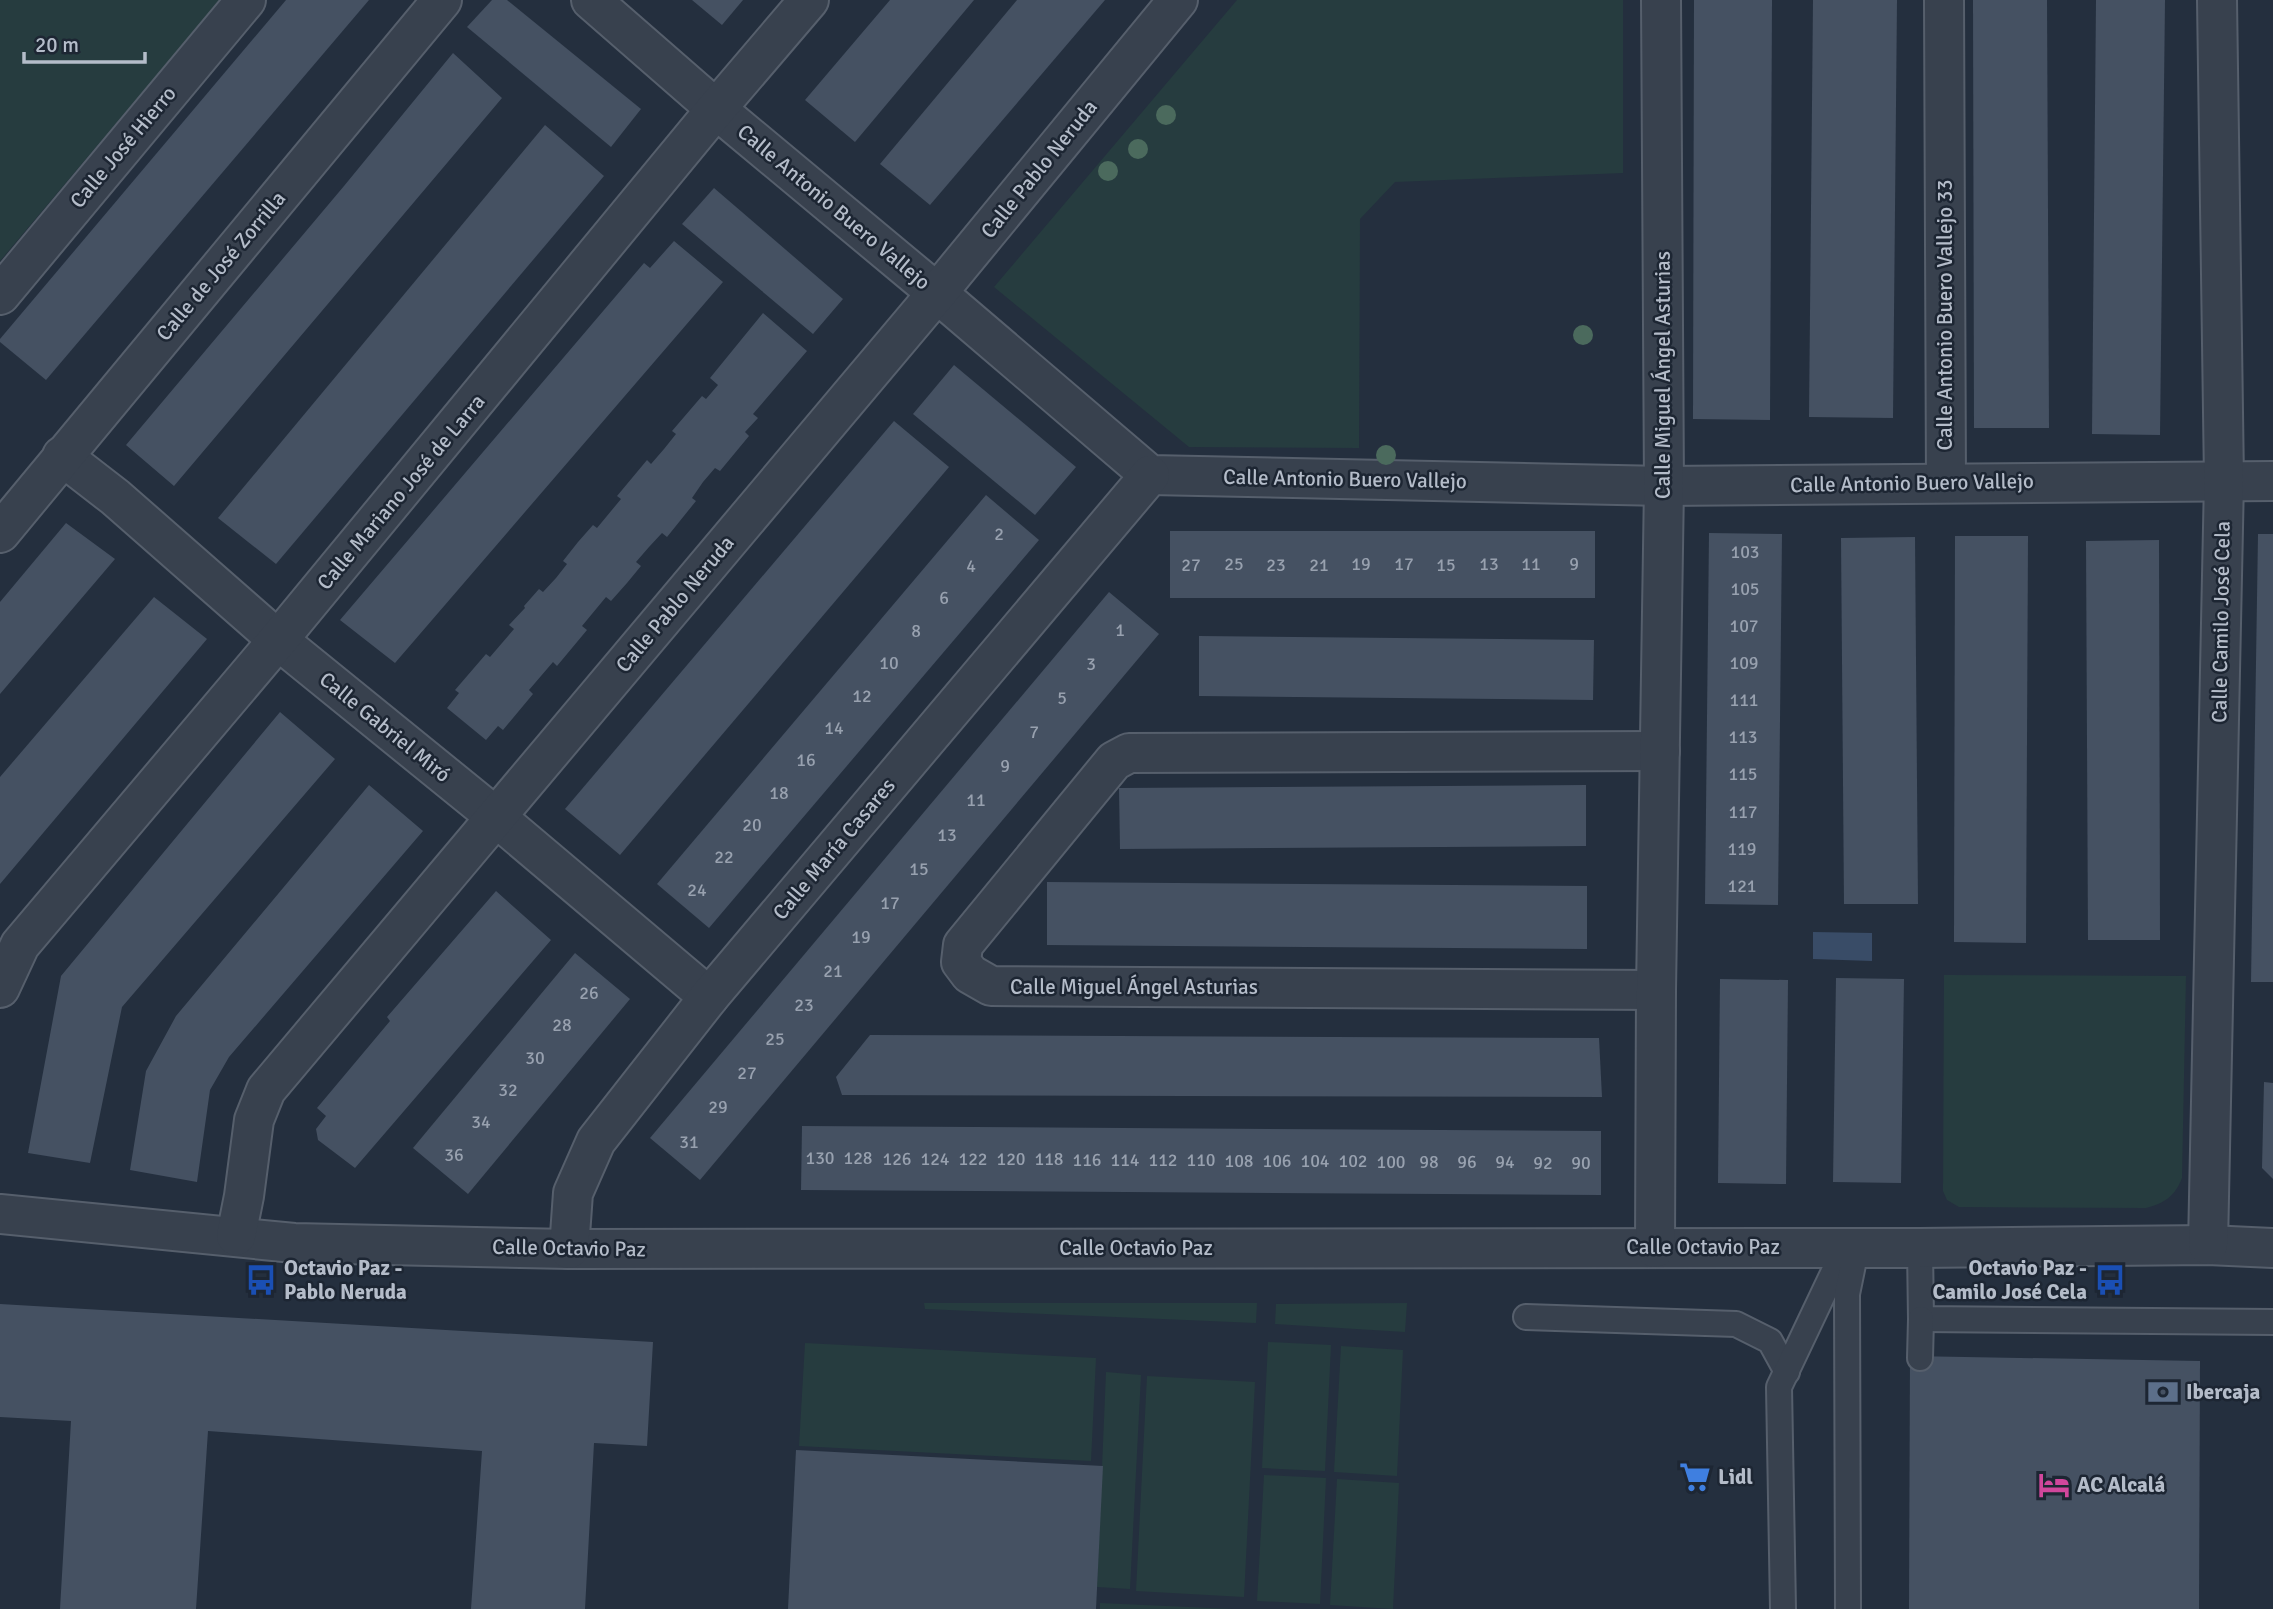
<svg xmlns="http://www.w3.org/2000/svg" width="2273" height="1609" viewBox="0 0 2273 1609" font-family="Signika,sans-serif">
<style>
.green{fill:#263c3f}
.water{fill:#394c67}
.building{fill:#455162}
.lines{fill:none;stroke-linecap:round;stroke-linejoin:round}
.lane-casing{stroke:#565f6c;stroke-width:28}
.street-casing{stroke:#565f6c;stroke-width:42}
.lane{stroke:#38414e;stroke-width:24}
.street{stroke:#38414e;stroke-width:38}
.tree{fill:#4b6a5d}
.labels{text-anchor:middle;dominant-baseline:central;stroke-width:5;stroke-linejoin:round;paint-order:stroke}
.number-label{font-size:18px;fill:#98a1af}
.street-label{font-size:21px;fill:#b4bcc9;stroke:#1d2633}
.poi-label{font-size:21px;font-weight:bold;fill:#b4bcc9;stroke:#1d2633;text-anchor:start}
</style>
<rect width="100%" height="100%" fill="#242f3e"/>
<!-- green -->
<g class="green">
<polygon points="0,0 220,0 0,261"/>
<polygon points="1237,0 1623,0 1623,173 1395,182 1360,219 1359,448 1189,447 994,287"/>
<path d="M 1944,975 L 2186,976 L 2182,1178 C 2175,1196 2165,1203 2146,1208 L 1959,1207 L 1947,1200 L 1943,1191 Z"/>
<polygon points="924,1303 1257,1303 1256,1323 925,1309"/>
<polygon points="1407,1303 1405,1332 1275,1324 1276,1304"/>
<polygon points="1268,1342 1331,1345 1325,1471 1262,1468"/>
<polygon points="805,1343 1096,1358 1091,1461 799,1446"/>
<polygon points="1341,1346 1403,1350 1397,1476 1334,1472"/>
<polygon points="1106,1372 1141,1375 1130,1589 1097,1587"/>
<polygon points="1147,1376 1255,1382 1244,1597 1136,1591"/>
<polygon points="1264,1475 1326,1478 1320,1604 1257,1601"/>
<polygon points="1337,1479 1399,1483 1393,1609 1330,1605"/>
<polygon points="1100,1603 1233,1609 1100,1609"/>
</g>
<!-- water -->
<polygon class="water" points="1813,932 1872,933 1872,961 1813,959"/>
<!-- building -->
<g class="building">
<polygon points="286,0 369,0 46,380 0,342 0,339"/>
<polygon points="492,0 507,0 641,109 611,147 467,27"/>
<polygon points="692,0 743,0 722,25"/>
<polygon points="890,0 974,0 855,142 805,100"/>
<polygon points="1017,0 1105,0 930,205 880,164"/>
<polygon points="1694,0 1772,0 1770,420 1693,419"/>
<polygon points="1813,0 1897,0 1893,418 1809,417"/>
<polygon points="1973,0 2047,0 2049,428 1974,428"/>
<polygon points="2096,0 2165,0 2160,435 2092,434"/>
<polygon points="453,53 502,98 174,486 126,445 344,186"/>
<polygon points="545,125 604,176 276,564 218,518"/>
<polygon points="714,188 843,299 813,334 682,224"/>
<polygon points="674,241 723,282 395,663 340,620 644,263 650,268"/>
<polygon points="763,313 807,351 753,414 758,418 745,432 749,436 720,471 715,468 703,482 692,498 696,501 667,537 662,533 649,547 636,562 641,566 627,583 611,601 606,597 582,626 587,630 557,666 553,662 529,690 533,694 503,730 498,726 486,740 447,708 459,693 455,690 486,654 490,657 514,629 509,625 525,608 524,606 539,589 543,592 556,578 567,564 563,561 578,542 593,525 597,528 621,499 617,496 647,460 651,464 664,449 676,434 672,431 702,396 706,399 718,385 710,378"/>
<polygon points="954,365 1076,467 1035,515 913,414"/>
<polygon points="894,421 949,467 620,855 565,809"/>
<polygon points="986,495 1039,540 709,928 657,884"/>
<polygon points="66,523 115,559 0,694 0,602"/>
<rect x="1170" y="531" width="425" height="67"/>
<polygon points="1709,533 1782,534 1778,905 1705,904"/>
<polygon points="2258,534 2273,534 2273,982 2251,982"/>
<polygon points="1955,536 2028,536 2026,943 1954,942"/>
<polygon points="1915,537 1918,904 1844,904 1841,538"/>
<polygon points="2159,540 2160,940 2088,940 2086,541"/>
<polygon points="1109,592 1159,634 700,1180 650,1138"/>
<polygon points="154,597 207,639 0,884 0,777"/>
<polygon points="1199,636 1594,640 1593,700 1199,696"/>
<polygon points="280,712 335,759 122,1007 90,1163 28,1153 61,976"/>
<polygon points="369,785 423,831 229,1057 210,1090 197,1182 130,1170 146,1071 176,1016"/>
<polygon points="1586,785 1586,846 1120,849 1119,788"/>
<polygon points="1047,882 1587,886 1587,949 1047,945"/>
<polygon points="496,891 551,940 355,1168 318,1140 316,1129 326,1116 317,1108 390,1021 387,1017"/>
<polygon points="575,953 630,999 468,1194 413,1148"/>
<polygon points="1836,978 1904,979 1901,1183 1833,1182"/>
<polygon points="1720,979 1788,980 1786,1184 1718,1183"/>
<polygon points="870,1035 1599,1038 1602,1097 842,1095 836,1077"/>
<polygon points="2264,1082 2273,1083 2273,1179 2262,1168"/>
<polygon points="802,1126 1601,1131 1601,1195 801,1190"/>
<polygon points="0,1304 653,1342 647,1446 594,1443 585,1609 471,1609 482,1451 208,1431 196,1609 60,1609 71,1421 0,1417"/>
<polygon points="1910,1356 2200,1361 2199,1609 1909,1609"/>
<polygon points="796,1450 1103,1466 1096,1609 788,1609"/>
</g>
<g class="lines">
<defs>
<g id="lane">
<polyline points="1920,1248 1921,1319 2273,1322"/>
<polyline points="1526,1317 1736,1324 1770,1341 1787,1372"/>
<polyline points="1920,1358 1921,1319"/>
<polyline points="1783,1609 1779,1387 1846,1246"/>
<polyline points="1848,1609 1847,1294 1856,1250"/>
</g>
<g id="street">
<polyline points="591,0 716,109 937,293 1150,475 1664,486 2273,481"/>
<polyline points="1944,0 1946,483"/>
<polyline points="0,295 246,0"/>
<polyline points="62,456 115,497 278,640 496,817 709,997"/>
<polyline points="0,533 442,0"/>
<polyline points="0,988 20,945 278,640 716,109 809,0"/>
<polyline points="1656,990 991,986 970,974 961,962 963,945 1114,761 1129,753 1660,751"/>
<polyline points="0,1214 294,1243 569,1249 1920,1248 2208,1245 2273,1248"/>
<polyline points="236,1236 244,1196 254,1120 266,1090 937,293 1178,0"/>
<polyline points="2208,1245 2224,480 2217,0"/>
<polyline points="1655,1248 1656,990 1664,486 1661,0"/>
<polyline points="569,1249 573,1193 596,1141 709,997 1150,475"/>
</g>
</defs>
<!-- lane casing -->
<use href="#lane" class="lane-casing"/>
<!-- street casing -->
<use href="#street" class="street-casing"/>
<!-- lane -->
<use href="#lane" class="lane"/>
<!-- street -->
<use href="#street" class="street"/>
</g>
<!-- trees -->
<g class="tree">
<circle cx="1166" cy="115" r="10"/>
<circle cx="1138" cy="149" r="10"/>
<circle cx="1108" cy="171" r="10"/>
<circle cx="1583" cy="335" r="10"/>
<circle cx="1386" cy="455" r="10"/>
</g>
<!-- icons -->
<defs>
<symbol id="bus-bare" viewBox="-9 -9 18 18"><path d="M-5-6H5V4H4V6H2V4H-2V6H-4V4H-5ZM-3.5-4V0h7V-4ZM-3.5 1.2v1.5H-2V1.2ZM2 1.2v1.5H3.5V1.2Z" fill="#1a4fb4" stroke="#1d2633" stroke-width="2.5" paint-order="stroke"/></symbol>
<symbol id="bank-bare" viewBox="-9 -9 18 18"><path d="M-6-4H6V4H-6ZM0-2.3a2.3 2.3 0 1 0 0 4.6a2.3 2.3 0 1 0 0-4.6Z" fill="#5c6f8a" stroke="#1d2633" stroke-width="2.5" paint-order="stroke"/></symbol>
<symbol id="supermarket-bare" viewBox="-9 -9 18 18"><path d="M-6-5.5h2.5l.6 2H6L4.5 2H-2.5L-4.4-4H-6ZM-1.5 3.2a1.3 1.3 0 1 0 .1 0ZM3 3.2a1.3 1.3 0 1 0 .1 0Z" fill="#3f7fe0" stroke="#1d2633" stroke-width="2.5" paint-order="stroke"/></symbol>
<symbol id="hotel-bare" viewBox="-9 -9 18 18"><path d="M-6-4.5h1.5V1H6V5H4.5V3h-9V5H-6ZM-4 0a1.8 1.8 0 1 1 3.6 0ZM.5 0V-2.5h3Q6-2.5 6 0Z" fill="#d1479c" stroke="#1d2633" stroke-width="2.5" paint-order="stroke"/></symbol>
</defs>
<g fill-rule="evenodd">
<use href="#bus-bare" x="239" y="1258" width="44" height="44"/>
<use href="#bus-bare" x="2088" y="1258" width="44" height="44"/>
<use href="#bank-bare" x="2141" y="1370" width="44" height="44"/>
<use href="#supermarket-bare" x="1673" y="1455" width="44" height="44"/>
<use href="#hotel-bare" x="2032" y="1463" width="44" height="44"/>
</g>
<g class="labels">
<!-- number labels -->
<g class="number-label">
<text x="999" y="534">2</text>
<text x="1745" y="552">103</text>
<text x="1234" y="564">25</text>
<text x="1361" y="564">19</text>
<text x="1404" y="564">17</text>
<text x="1489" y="564">13</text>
<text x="1531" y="564">11</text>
<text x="1574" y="564">9</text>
<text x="1191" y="565">27</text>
<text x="1276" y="565">23</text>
<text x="1319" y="565">21</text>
<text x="1446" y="565">15</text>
<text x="971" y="566">4</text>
<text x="1745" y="589">105</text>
<text x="944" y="598">6</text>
<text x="1744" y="626">107</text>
<text x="1120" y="630">1</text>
<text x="916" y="631">8</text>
<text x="889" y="663">10</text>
<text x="1744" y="663">109</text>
<text x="1091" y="664">3</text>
<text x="862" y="696">12</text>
<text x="1062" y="698">5</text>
<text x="1744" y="700">111</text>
<text x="834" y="728">14</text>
<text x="1034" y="732">7</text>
<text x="1743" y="737">113</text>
<text x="806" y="760">16</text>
<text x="1005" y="766">9</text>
<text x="1743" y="774">115</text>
<text x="779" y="793">18</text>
<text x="976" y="800">11</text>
<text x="1743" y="812">117</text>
<text x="752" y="825">20</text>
<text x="947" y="835">13</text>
<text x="1742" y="849">119</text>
<text x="724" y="857">22</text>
<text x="919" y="869">15</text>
<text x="1742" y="886">121</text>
<text x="697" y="890">24</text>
<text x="890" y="903">17</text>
<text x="861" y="937">19</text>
<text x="833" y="971">21</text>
<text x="589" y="993">26</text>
<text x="804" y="1005">23</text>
<text x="562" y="1025">28</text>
<text x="775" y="1039">25</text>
<text x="535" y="1058">30</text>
<text x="747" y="1073">27</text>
<text x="508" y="1090">32</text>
<text x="718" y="1107">29</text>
<text x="481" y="1122">34</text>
<text x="689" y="1142">31</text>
<text x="454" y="1155">36</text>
<text x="820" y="1158">130</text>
<text x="858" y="1158">128</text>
<text x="897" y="1159">126</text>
<text x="935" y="1159">124</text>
<text x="973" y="1159">122</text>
<text x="1011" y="1159">120</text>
<text x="1049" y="1159">118</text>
<text x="1087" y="1160">116</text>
<text x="1125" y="1160">114</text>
<text x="1163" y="1160">112</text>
<text x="1201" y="1160">110</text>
<text x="1239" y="1161">108</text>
<text x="1277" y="1161">106</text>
<text x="1315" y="1161">104</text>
<text x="1353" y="1161">102</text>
<text x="1391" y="1162">100</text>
<text x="1429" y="1162">98</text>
<text x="1467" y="1162">96</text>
<text x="1505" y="1162">94</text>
<text x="1543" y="1163">92</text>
<text x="1581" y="1163">90</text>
</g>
<!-- street labels -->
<g class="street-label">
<text transform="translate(123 147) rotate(-50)">Calle José Hierro</text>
<text transform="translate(1039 169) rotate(-51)">Calle Pablo Neruda</text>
<text transform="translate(834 207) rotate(40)">Calle Antonio Buero Vallejo</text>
<text transform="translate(221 266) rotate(-50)">Calle de José Zorrilla</text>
<text transform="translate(1945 315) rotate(-90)">Calle Antonio Buero Vallejo 33</text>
<text transform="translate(1663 375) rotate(-90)">Calle Miguel Ángel Asturias</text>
<text transform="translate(1345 479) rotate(1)">Calle Antonio Buero Vallejo</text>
<text transform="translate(1912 483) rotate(-1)">Calle Antonio Buero Vallejo</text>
<text transform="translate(401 492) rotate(-50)">Calle Mariano José de Larra</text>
<text transform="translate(675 604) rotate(-50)">Calle Pablo Neruda</text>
<text transform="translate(2221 622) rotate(-89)">Calle Camilo José Cela</text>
<text transform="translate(385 727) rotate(39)">Calle Gabriel Miró</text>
<text transform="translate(834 849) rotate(-50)">Calle María Casares</text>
<text x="1134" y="987">Calle Miguel Ángel Asturias</text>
<text x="1703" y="1247">Calle Octavio Paz</text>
<text transform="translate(569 1248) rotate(1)">Calle Octavio Paz</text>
<text x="1136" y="1248">Calle Octavio Paz</text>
</g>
<!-- poi labels -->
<g class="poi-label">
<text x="284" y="1268">Octavio Paz -<tspan x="284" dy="24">Pablo Neruda</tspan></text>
<text x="2087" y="1268" text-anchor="end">Octavio Paz -<tspan x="2087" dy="24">Camilo José Cela</tspan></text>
<text x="2186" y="1392">Ibercaja</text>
<text x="1718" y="1477">Lidl</text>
<text x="2077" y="1485">AC Alcalá</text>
</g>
</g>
<!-- scale -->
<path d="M24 52v10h121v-10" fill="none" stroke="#b4bcc9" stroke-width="3.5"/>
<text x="35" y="52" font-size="21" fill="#b4bcc9" stroke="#1d2633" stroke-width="5" paint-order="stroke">20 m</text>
</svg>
